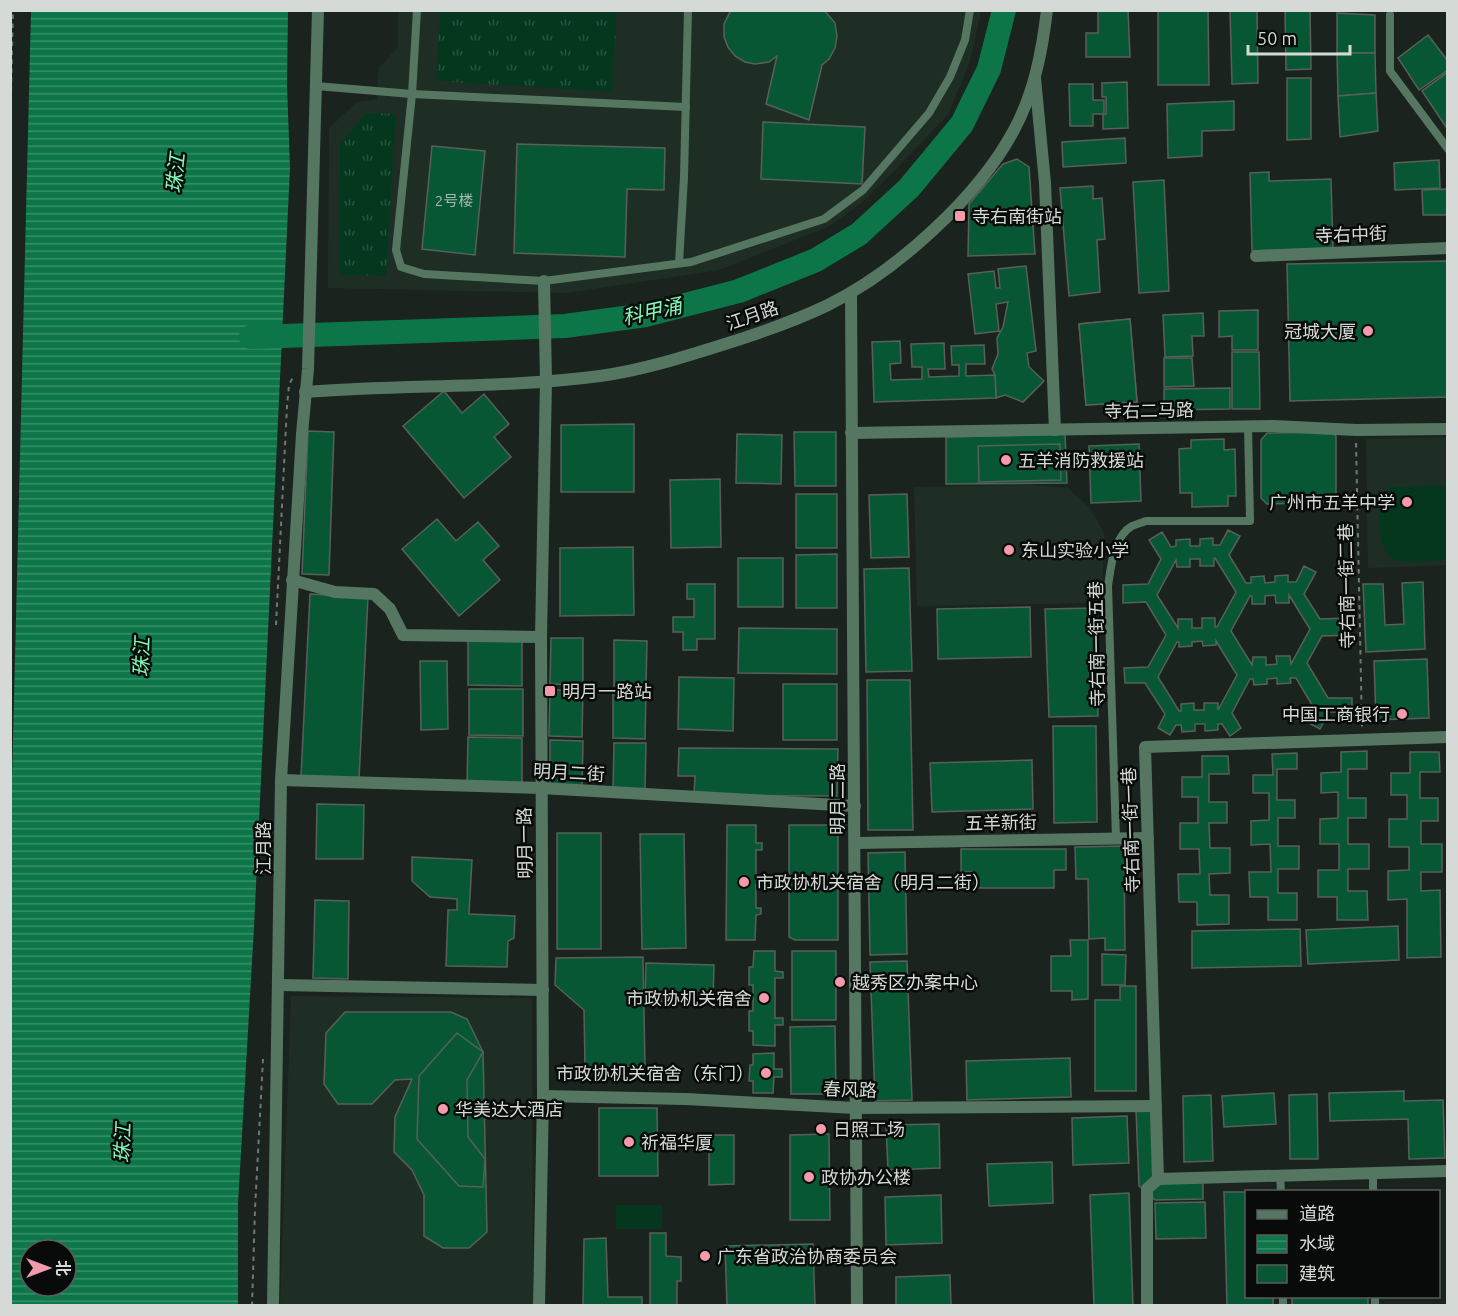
<svg xmlns="http://www.w3.org/2000/svg" width="1458" height="1316" viewBox="0 0 1458 1316" font-family="Ubuntu,'Noto Sans SC',sans-serif">
<style>
.built{fill:#1f2e25}
.grass{fill:url(#grass-tufts)}
.pitch{fill:#05371f}
.water{fill:url(#water-rules);fill-rule:evenodd}
.lines{fill:none;stroke-linecap:round;stroke-linejoin:round}
.river{stroke:#0d7648;stroke-width:24}
.building{fill:#085734;stroke:#57605a;stroke-width:1.5;fill-rule:evenodd}
.path{stroke:#727874;stroke-width:2;stroke-dasharray:4.5 4.5;stroke-linecap:butt}
.service{stroke:#557762;stroke-width:8}
.minor{stroke:#557762;stroke-width:12}
.tertiary{stroke:#557762;stroke-width:12}
.poi-dot{fill:#f39aab;stroke:#080b09;stroke-width:2}
.labels{text-anchor:middle;dominant-baseline:central;stroke-width:5;stroke-linejoin:round;paint-order:stroke}
.number-label{font-size:15px;fill:#a2b9ae}
.poi-label{font-size:18px;fill:#d5dad6;stroke:#080b09;text-anchor:start}
.street-label{font-size:18px;fill:#d5dad6;stroke:#080b09}
.water-label{font-size:20px;font-style:italic;fill:#82fbb7;stroke:#080b09}
</style>
<defs>
<pattern id="grass-tufts" width="24" height="20" patternUnits="userSpaceOnUse" patternTransform="scale(1.5)"><rect width="24" height="20" fill="#05371f"/><path d="M3 7l-1-3M5 7V3M7 7l1-3M15 17l-1-3M17 17v-4M19 17l1-3" fill="none" stroke="#29533f"/></pattern>
<pattern id="water-rules" width="6" height="5" patternUnits="userSpaceOnUse" patternTransform="scale(1.5)"><rect width="6" height="5" fill="#0d7648"/><path d="M0 2.5h6" fill="none" stroke="#3b8f6a"/></pattern>
</defs>
<rect width="100%" height="100%" fill="#1b231e"/>
<!-- built -->
<g class="built">
<polygon points="398,11 981,11 970,61 948,115 893,172 859,205 828,227 719,270 566,293 328,288 329,128 357,102 377,99 378,69 398,47"/>
<polygon points="1447,437 1447,565 1368,568 1366,439"/>
<polygon points="1033,485 1068,488 1090,508 1104,533 1102,603 917,606 914,487"/>
<polygon points="291,996 532,998 533,1305 280,1306"/>
</g>
<!-- grass -->
<g class="grass">
<polygon points="440,11 617,11 612,92 436,81"/>
<polygon points="366,113 396,114 386,276 339,275 340,144"/>
</g>
<!-- pitch -->
<g class="pitch">
<path d="M 1447,485 L 1447,560 C 1434,560 1413,564 1400,561 C 1374,556 1379,513 1382,494 L 1392,487 Z"/>
<rect x="616" y="1205" width="46" height="24"/>
</g>
<!-- water -->
<path class="water" d="M 31,11 L 288,11 L 287,85 L 290,168 L 254,927 L 238,1204 L 238,1305 L 11,1305 L 11,819 ZM 30,1250 L 66,1250 L 66,1286 L 30,1286 Z"/>
<g class="lines">
<!-- river -->
<polyline class="river" points="251,337 565,326 646,315 739,291 816,260 859,234 909,188 962,124 989,69 1004,10"/>
</g>
<!-- building -->
<g class="building">
<polygon points="731,10 824,10 835,23 837,36 835,48 829,59 822,65 809,120 766,104 777,56 769,62 755,64 745,62 735,56 728,47 724,37 724,24"/>
<polygon points="1098,10 1128,10 1130,57 1086,57 1086,33 1098,33"/>
<polygon points="1158,10 1208,10 1209,85 1158,85"/>
<polygon points="1230,10 1257,10 1258,83 1232,84"/>
<polygon points="1285,10 1310,10 1311,69 1286,70"/>
<polygon points="1337,13 1375,15 1375,53 1337,53"/>
<polygon points="1428,35 1448,61 1448,70 1419,90 1398,58"/>
<polygon points="1337,53 1375,53 1376,93 1338,96"/>
<polygon points="1448,72 1448,130 1422,91"/>
<polygon points="1287,78 1311,78 1311,139 1287,140"/>
<polygon points="1127,82 1128,128 1103,129 1103,114 1106,114 1106,97 1102,97 1102,83"/>
<polygon points="1069,84 1093,84 1093,100 1104,100 1104,114 1093,114 1093,126 1070,126"/>
<polygon points="1376,93 1378,131 1340,137 1338,96"/>
<polygon points="1234,101 1234,130 1202,131 1202,156 1168,158 1167,104"/>
<polygon points="763,122 865,127 862,184 761,179"/>
<polygon points="1125,138 1126,163 1063,167 1062,142"/>
<polygon points="517,144 665,148 664,190 627,189 625,257 514,253"/>
<polygon points="432,146 485,151 475,255 422,249"/>
<polygon points="1017,159 1029,167 1035,254 968,256 969,204 1003,164"/>
<polygon points="1439,160 1440,188 1395,190 1394,163"/>
<polygon points="1269,172 1269,181 1331,179 1333,248 1252,251 1250,173"/>
<polygon points="1164,180 1169,291 1139,293 1133,182"/>
<polygon points="1093,186 1093,199 1102,198 1105,239 1097,240 1100,292 1069,296 1060,188"/>
<polygon points="1448,189 1448,215 1423,215 1422,190"/>
<polygon points="1448,261 1448,397 1290,401 1287,264"/>
<polygon points="1026,266 1036,351 1027,353 1029,367 1044,381 1023,402 1005,395 996,398 995,375 992,369 998,354 997,338 1003,327 1008,302 996,304 999,331 975,334 968,274 994,271 996,288 1000,288 998,269"/>
<polygon points="1258,310 1258,350 1232,350 1232,336 1219,337 1219,311"/>
<polygon points="1203,313 1204,336 1192,336 1193,356 1165,357 1163,315"/>
<path d="M 1130,319 L 1137,402 L 1086,405 L 1079,324 ZM 1101,339 L 1111,339 L 1114,387 L 1104,387 Z"/>
<polygon points="1130,319 1137,402 1086,405 1079,324"/>
<polygon points="900,341 901,363 890,364 891,380 922,379 922,367 912,367 911,344 944,343 945,369 928,369 929,377 959,376 959,365 952,365 951,346 984,345 985,364 966,364 966,376 995,375 996,398 874,402 872,342"/>
<polygon points="1232,352 1259,352 1260,409 1232,409"/>
<polygon points="1164,358 1192,358 1194,386 1164,387"/>
<polygon points="1230,388 1230,409 1164,410 1164,389"/>
<polygon points="444,391 462,413 484,394 509,424 494,437 511,457 464,498 403,426"/>
<polygon points="634,424 634,492 561,492 561,425"/>
<polygon points="308,431 334,432 329,575 302,574"/>
<polygon points="794,432 836,432 836,486 795,486"/>
<polygon points="1330,432 1336,436 1336,495 1330,502 1267,504 1261,498 1261,440 1267,433"/>
<polygon points="737,434 782,435 781,484 736,483"/>
<polygon points="1065,434 1067,483 946,484 946,437"/>
<polygon points="1224,439 1224,450 1235,449 1236,496 1228,496 1228,506 1192,507 1192,493 1180,493 1179,449 1191,448 1191,440"/>
<polygon points="1060,444 1061,480 979,482 978,446"/>
<polygon points="1139,444 1141,501 1091,503 1089,446"/>
<polygon points="720,479 721,547 671,548 670,480"/>
<rect x="796" y="494" width="41" height="54"/>
<polygon points="907,494 909,557 871,558 869,495"/>
<polygon points="437,519 456,541 478,522 499,546 483,560 500,580 459,616 402,549"/>
<path d="M 1228,530 L 1240,536 L 1229,555 L 1246,583 L 1251,583 L 1251,577 L 1264,576 L 1265,583 L 1275,582 L 1275,576 L 1288,575 L 1288,582 L 1296,582 L 1304,566 L 1316,572 L 1304,594 L 1320,619 L 1350,618 L 1351,635 L 1322,636 L 1307,663 L 1328,698 L 1352,698 L 1352,712 L 1329,712 L 1320,729 L 1307,722 L 1314,708 L 1296,678 L 1290,678 L 1291,683 L 1277,684 L 1277,678 L 1267,679 L 1267,684 L 1254,685 L 1253,679 L 1250,679 L 1232,713 L 1241,728 L 1230,736 L 1222,724 L 1218,724 L 1218,730 L 1205,731 L 1205,724 L 1195,724 L 1195,731 L 1182,732 L 1181,725 L 1176,725 L 1170,735 L 1158,728 L 1165,714 L 1145,683 L 1125,683 L 1124,668 L 1148,667 L 1166,635 L 1146,602 L 1123,603 L 1123,585 L 1148,584 L 1161,559 L 1149,540 L 1162,532 L 1171,547 L 1176,546 L 1176,540 L 1190,539 L 1190,546 L 1200,546 L 1200,539 L 1213,538 L 1213,545 L 1220,545 ZM 1215,558 L 1236,592 L 1217,627 L 1215,627 L 1215,618 L 1202,618 L 1202,628 L 1192,628 L 1192,619 L 1178,619 L 1178,628 L 1157,595 L 1176,560 L 1177,567 L 1190,567 L 1190,559 L 1200,559 L 1200,566 L 1214,566 L 1214,559 ZM 1275,595 L 1276,603 L 1289,603 L 1289,595 L 1310,629 L 1291,664 L 1290,656 L 1276,656 L 1277,664 L 1266,665 L 1266,657 L 1253,657 L 1252,665 L 1231,631 L 1250,596 L 1252,596 L 1252,604 L 1265,604 L 1265,596 ZM 1202,641 L 1203,646 L 1216,645 L 1216,641 L 1237,675 L 1218,710 L 1218,703 L 1204,703 L 1204,710 L 1194,710 L 1194,703 L 1181,704 L 1181,711 L 1179,711 L 1158,677 L 1177,642 L 1179,642 L 1179,647 L 1192,646 L 1192,642 Z"/>
<polygon points="633,547 634,615 560,616 560,548"/>
<polygon points="837,554 837,608 796,608 796,555"/>
<rect x="738" y="558" width="45" height="49"/>
<polygon points="909,568 912,671 866,672 864,569"/>
<polygon points="1423,582 1425,649 1366,652 1363,584 1383,584 1385,625 1404,624 1402,583"/>
<polygon points="687,584 715,584 715,639 697,639 697,650 683,650 683,632 673,632 673,617 694,617 694,599 687,599"/>
<polygon points="310,594 368,597 359,779 301,776"/>
<polygon points="1030,607 1031,657 938,659 937,609"/>
<polygon points="1095,608 1098,716 1049,717 1045,609"/>
<polygon points="739,628 837,629 837,674 738,673"/>
<polygon points="551,638 583,638 583,685 550,684"/>
<polygon points="468,639 522,640 522,686 468,685"/>
<polygon points="614,640 647,641 646,687 614,686"/>
<polygon points="1427,659 1429,718 1376,720 1374,661"/>
<polygon points="420,661 447,661 448,729 421,730"/>
<polygon points="679,677 734,678 733,731 678,729"/>
<polygon points="867,680 910,680 913,830 868,830"/>
<rect x="783" y="684" width="54" height="56"/>
<polygon points="469,689 523,689 523,736 469,735"/>
<polygon points="550,690 583,690 582,737 549,736"/>
<polygon points="613,692 646,693 645,739 613,738"/>
<polygon points="1053,726 1096,726 1097,822 1054,823"/>
<polygon points="468,737 522,738 522,784 467,784"/>
<polygon points="550,740 583,741 582,787 550,786"/>
<polygon points="614,743 646,743 645,789 613,789"/>
<polygon points="679,748 838,749 837,796 694,795 695,776 678,776"/>
<polygon points="1367,751 1367,769 1348,769 1348,798 1366,798 1366,818 1348,818 1348,844 1369,844 1369,869 1348,869 1348,891 1367,891 1368,920 1337,920 1337,897 1318,897 1318,870 1339,870 1339,844 1320,844 1320,819 1338,818 1338,792 1321,793 1321,773 1341,772 1341,752"/>
<polygon points="1410,752 1439,752 1440,772 1420,772 1420,798 1438,798 1438,821 1421,821 1421,844 1442,844 1442,872 1421,872 1421,891 1440,890 1441,957 1407,958 1407,899 1388,900 1388,871 1409,870 1409,847 1389,847 1389,819 1407,819 1407,795 1391,795 1391,773 1410,773"/>
<polygon points="1297,753 1297,769 1277,769 1277,800 1295,800 1295,818 1278,818 1278,846 1299,846 1299,869 1278,869 1278,893 1297,893 1297,920 1268,920 1268,897 1250,897 1249,872 1271,872 1270,844 1251,845 1251,821 1269,820 1269,793 1253,793 1253,775 1273,775 1272,754"/>
<polygon points="1202,756 1228,756 1229,774 1209,774 1209,802 1227,802 1227,823 1209,823 1210,848 1230,848 1230,873 1209,874 1210,895 1229,895 1229,924 1197,925 1197,902 1179,902 1178,874 1200,874 1199,849 1180,849 1180,823 1198,823 1198,797 1182,797 1182,777 1202,777"/>
<polygon points="1032,760 1033,809 932,812 930,763"/>
<polygon points="317,804 364,805 363,859 316,859"/>
<polygon points="727,825 756,825 756,843 762,843 762,850 756,850 756,879 762,879 762,885 756,885 756,908 761,908 761,914 756,915 755,940 726,940"/>
<polygon points="789,825 838,825 838,940 795,940 789,937"/>
<rect x="557" y="833" width="44" height="116"/>
<polygon points="640,834 684,834 686,948 642,949"/>
<polygon points="1124,846 1125,950 1105,950 1105,938 1089,939 1088,879 1076,879 1075,847"/>
<polygon points="961,849 1066,849 1066,870 1054,870 1054,888 974,888 974,872 961,872"/>
<polygon points="905,852 907,954 870,955 868,853"/>
<polygon points="412,857 472,860 469,914 515,916 514,938 508,941 507,967 446,966 448,910 457,910 457,899 430,897 412,881"/>
<polygon points="315,900 349,901 348,979 313,978"/>
<polygon points="1398,926 1399,960 1308,964 1306,930"/>
<polygon points="1300,929 1301,966 1192,968 1192,931"/>
<polygon points="1070,940 1088,940 1088,999 1072,1000 1072,991 1051,991 1051,956 1071,956"/>
<polygon points="754,951 775,951 775,971 783,972 783,978 775,978 775,1018 783,1018 783,1025 775,1025 775,1046 753,1045 753,1031 749,1031 749,1011 753,1011 753,985 749,985 749,967 753,967"/>
<rect x="792" y="951" width="44" height="69"/>
<polygon points="1102,954 1126,955 1125,985 1102,985"/>
<polygon points="643,957 645,1066 585,1067 584,1010 555,985 556,958"/>
<polygon points="907,961 912,1100 875,1101 870,962"/>
<polygon points="646,963 714,965 713,1002 645,1001"/>
<polygon points="1120,986 1136,986 1136,1091 1095,1091 1095,1000 1120,1000"/>
<polygon points="345,1012 451,1012 467,1019 483,1052 487,1232 469,1248 443,1248 424,1236 424,1195 412,1170 394,1152 395,1117 412,1079 395,1080 372,1104 338,1104 324,1084 326,1033"/>
<polygon points="835,1026 836,1094 791,1094 790,1027"/>
<polygon points="457,1033 483,1052 467,1080 468,1137 485,1159 483,1187 459,1186 417,1139 419,1076"/>
<polygon points="774,1053 774,1069 782,1069 782,1077 774,1077 773,1093 753,1093 753,1081 749,1081 750,1065 753,1065 753,1054"/>
<polygon points="1070,1058 1071,1097 967,1100 966,1061"/>
<polygon points="1404,1091 1404,1101 1443,1100 1445,1158 1409,1159 1408,1119 1330,1121 1329,1093"/>
<polygon points="1274,1093 1276,1124 1224,1127 1222,1096"/>
<polygon points="1317,1094 1318,1159 1290,1159 1289,1095"/>
<polygon points="1211,1095 1213,1161 1184,1162 1183,1096"/>
<polygon points="599,1108 657,1108 658,1176 599,1176"/>
<polygon points="1136,1110 1153,1110 1153,1174 1203,1182 1203,1199 1155,1200 1139,1186"/>
<polygon points="1127,1116 1129,1163 1073,1165 1072,1118"/>
<polygon points="939,1124 940,1168 888,1170 886,1125"/>
<polygon points="829,1134 830,1220 790,1220 790,1135"/>
<polygon points="709,1135 734,1135 734,1184 709,1185"/>
<polygon points="1052,1162 1053,1203 989,1206 987,1164"/>
<polygon points="1224,1192 1246,1192 1246,1296 1273,1296 1273,1306 1227,1306"/>
<polygon points="1129,1193 1133,1306 1094,1306 1090,1195"/>
<polygon points="941,1195 942,1243 886,1245 885,1197"/>
<polygon points="1205,1202 1206,1238 1156,1239 1155,1203"/>
<polygon points="650,1233 666,1233 666,1256 681,1257 681,1281 677,1281 677,1306 650,1306"/>
<polygon points="606,1238 608,1297 642,1297 642,1306 583,1306 584,1239"/>
<polygon points="813,1244 815,1306 727,1306 725,1246"/>
<polygon points="950,1275 951,1306 896,1306 896,1277"/>
<rect x="1292" y="1296" width="76" height="10"/>
</g>
<g class="lines">
<!-- path -->
<g class="path">
<polyline points="10,136 13,10"/>
<polyline points="1356,443 1362,728"/>
<polyline points="276,625 287,406 289,385 293,377"/>
<polyline points="252,1306 255,1209 263,1059"/>
</g>
<!-- service -->
<g class="service">
<polyline points="417,10 412,94 396,250 401,267 424,274 544,281 691,262 824,219 863,190 929,113 950,77 965,40 970,10"/>
<polyline points="1390,15 1390,71 1448,149"/>
<polyline points="316,86 412,94 686,107"/>
<polyline points="679,263 684,177 688,10"/>
<path d="M 1116,838 L 1108,586 C 1111,567 1113,537 1132,526 C 1136,524 1141,523 1146,521 L 1250,521 L 1248,426"/>
<polyline points="1373,1173 1373,1192"/>
<polyline points="1280,1176 1281,1192"/>
<polyline points="1283,1296 1283,1306"/>
<polyline points="1375,1296 1375,1306"/>
</g>
<!-- minor -->
<g class="minor">
<polyline points="1035,78 1045,183 1055,430"/>
<polyline points="1256,256 1448,248"/>
<polyline points="544,281 546,381"/>
<polyline points="851,433 1273,426 1356,430 1448,429"/>
<polyline points="292,580 335,592 374,594 390,609 403,635 541,637"/>
<polyline points="281,780 541,788 855,806"/>
<polyline points="855,843 1148,838"/>
<polyline points="279,985 543,990"/>
<polyline points="543,1096 686,1099 855,1108 1156,1106"/>
<polyline points="1158,1179 1145,747 1448,737"/>
<polyline points="1147,1306 1147,1189 1158,1179 1448,1171"/>
</g>
<!-- tertiary -->
<g class="tertiary">
<polyline points="851,293 857,1306"/>
<path d="M 305,392 C 403,384 502,389 600,376 C 643,370 684,357 725,344 C 760,333 795,321 828,305 C 897,271 978,197 1014,130 C 1034,93 1042,52 1047,10"/>
<polyline points="273,1306 281,780 302,434 308,369 318,10"/>
<polyline points="539,1306 543,1096 541,637 546,381"/>
</g>
</g>
<!-- markers -->
<g class="poi-dot">
<rect x="954" y="210" width="12" height="12" rx="3"/>
<circle cx="1368" cy="331" r="6"/>
<circle cx="1006" cy="460" r="6"/>
<circle cx="1407" cy="502" r="6"/>
<circle cx="1009" cy="550" r="6"/>
<rect x="544" y="685" width="12" height="12" rx="3"/>
<circle cx="1402" cy="714" r="6"/>
<circle cx="744" cy="882" r="6"/>
<circle cx="840" cy="982" r="6"/>
<circle cx="764" cy="998" r="6"/>
<circle cx="766" cy="1073" r="6"/>
<circle cx="443" cy="1109" r="6"/>
<circle cx="821" cy="1129" r="6"/>
<circle cx="629" cy="1142" r="6"/>
<circle cx="809" cy="1177" r="6"/>
<circle cx="705" cy="1256" r="6"/>
</g>
<g class="labels">
<!-- number labels -->
<g class="number-label">
<text x="454" y="200">2号楼</text>
</g>
<!-- poi labels -->
<g class="poi-label">
<text x="972" y="216">寺右南街站</text>
<text x="1356" y="331" text-anchor="end">冠城大厦</text>
<text x="1018" y="460">五羊消防救援站</text>
<text x="1395" y="502" text-anchor="end">广州市五羊中学</text>
<text x="1021" y="550">东山实验小学</text>
<text x="562" y="691">明月一路站</text>
<text x="1390" y="714" text-anchor="end">中国工商银行</text>
<text x="756" y="882">市政协机关宿舍（明月二街）</text>
<text x="852" y="982">越秀区办案中心</text>
<text x="752" y="998" text-anchor="end">市政协机关宿舍</text>
<text x="754" y="1073" text-anchor="end">市政协机关宿舍（东门）</text>
<text x="455" y="1109">华美达大酒店</text>
<text x="833" y="1129">日照工场</text>
<text x="641" y="1142">祈福华厦</text>
<text x="821" y="1177">政协办公楼</text>
<text x="717" y="1256">广东省政治协商委员会</text>
</g>
<!-- street labels -->
<g class="street-label">
<text transform="translate(1351 234) rotate(-2)">寺右中街</text>
<text transform="translate(752 315) rotate(-19)">江月路</text>
<text transform="translate(1149 410) rotate(-1)">寺右二马路</text>
<text transform="translate(1346 586) rotate(-91)">寺右南一街二巷</text>
<text transform="translate(1096 644) rotate(-91)">寺右南一街五巷</text>
<text transform="translate(569 772) rotate(3)">明月二街</text>
<text transform="translate(837 799) rotate(-90)">明月二路</text>
<text transform="translate(1001 822) rotate(-1)">五羊新街</text>
<text transform="translate(1130 830) rotate(-92)">寺右南一街一巷</text>
<text transform="translate(524 843) rotate(-91)">明月一路</text>
<text transform="translate(263 848) rotate(-90)">江月路</text>
<text transform="translate(850 1089) rotate(2)">春风路</text>
</g>
<!-- water labels -->
<g class="water-label">
<text transform="translate(175 173) rotate(-84)">珠江</text>
<text transform="translate(652 311) rotate(-12)">科甲涌</text>
<text transform="translate(141 657) rotate(-88)">珠江</text>
<text transform="translate(122 1143) rotate(-88)">珠江</text>
</g>
</g>
<!-- border -->
<rect width="1458" height="1316" fill="none" stroke="#d5dad6" stroke-width="24"/>
<!-- legend -->
<rect x="1245" y="1190" width="195" height="108" fill="#080b09" stroke="#5a5e5b" stroke-width="1.5"/>
<rect x="1257" y="1210" width="30" height="9" fill="#557762" stroke="#5a5e5b" stroke-width="1.5"/>
<text x="1299" y="1220" font-size="18" fill="#d5dad6">道路</text>
<rect x="1257" y="1235" width="30" height="18" fill="url(#water-rules)" stroke="#5a5e5b" stroke-width="1.5"/>
<text x="1299" y="1250" font-size="18" fill="#d5dad6">水域</text>
<rect x="1257" y="1265" width="30" height="18" fill="#085734" stroke="#5a5e5b" stroke-width="1.5"/>
<text x="1299" y="1280" font-size="18" fill="#d5dad6">建筑</text>
<!-- north arrow -->
<g transform="translate(48 1268) rotate(90)"><circle r="28" fill="#080b09" stroke="#5a5e5b" stroke-width="1.5"/>
<path d="M0-4.5L10 22L0 15L-10 22Z" fill="#f39aab"/>
<text y="-9" font-size="16" font-weight="bold" text-anchor="middle" fill="#d5dad6">北</text>
</g>
<!-- scale -->
<path d="M1248 45v9h102v-9" fill="none" stroke="#d5dad6" stroke-width="3"/>
<text x="1257" y="45" font-size="18" fill="#d5dad6" stroke="#080b09" stroke-width="4.5" paint-order="stroke">50 m</text>
</svg>
